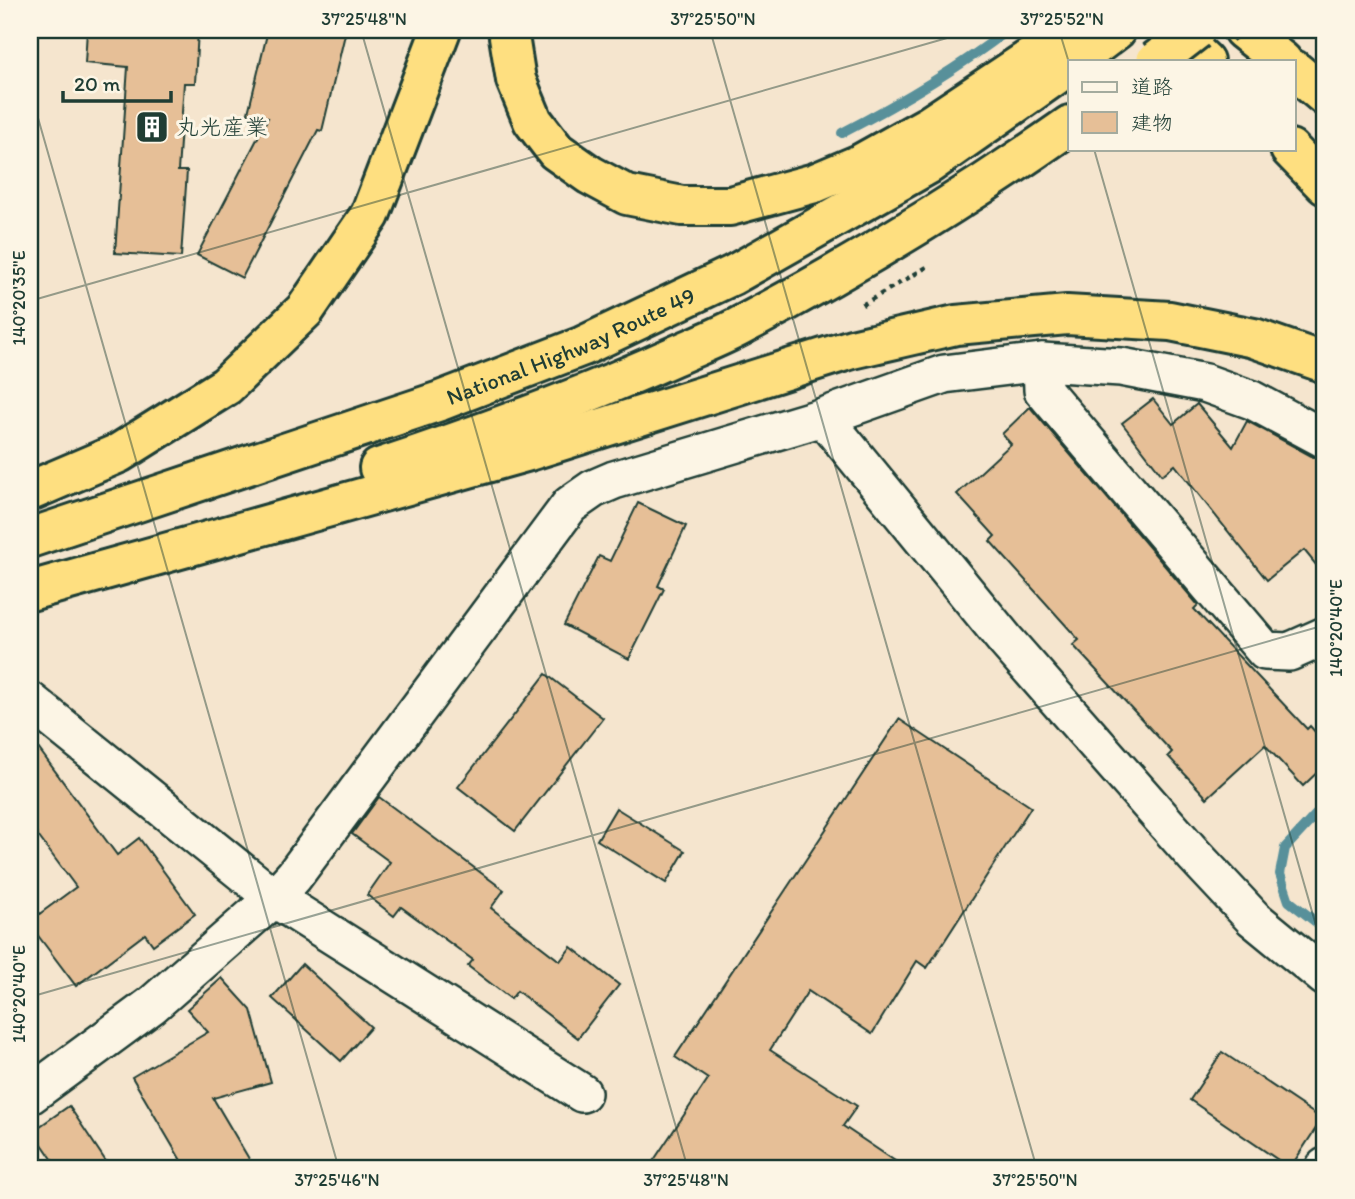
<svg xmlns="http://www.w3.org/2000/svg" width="1355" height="1199" viewBox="0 0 1355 1199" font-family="Itim,'Klee One',sans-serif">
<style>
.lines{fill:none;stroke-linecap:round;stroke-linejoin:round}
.stream{stroke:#58909a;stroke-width:10}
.building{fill:#e6bf97;stroke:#1f3d34;stroke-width:2}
.minor-casing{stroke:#1f3d34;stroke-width:42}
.highway-casing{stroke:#1f3d34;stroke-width:44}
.path{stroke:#1f3d34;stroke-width:4.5;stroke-dasharray:5 5;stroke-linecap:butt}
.minor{stroke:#fcf5e5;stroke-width:37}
.highway{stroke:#fedf80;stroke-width:38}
.highway-bridge-casing{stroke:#1f3d34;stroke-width:44;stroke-linecap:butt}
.path-bridge{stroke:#1f3d34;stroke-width:4.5;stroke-dasharray:5 5;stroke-linecap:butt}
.highway-bridge{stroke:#fedf80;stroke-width:38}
.ticks{fill:none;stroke:#1f3d34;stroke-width:2;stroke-opacity:0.45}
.labels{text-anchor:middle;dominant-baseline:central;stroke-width:6;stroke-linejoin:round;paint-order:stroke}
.poi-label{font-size:23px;fill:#1f3d34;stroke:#fcf5e5;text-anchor:start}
.street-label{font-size:23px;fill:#1f3d34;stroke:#fcf5e5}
.neatline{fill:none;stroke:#1f3d34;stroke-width:2.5}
.ticks-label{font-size:18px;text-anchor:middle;fill:#1f3d34}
</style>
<rect width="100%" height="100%" fill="#f5e5ce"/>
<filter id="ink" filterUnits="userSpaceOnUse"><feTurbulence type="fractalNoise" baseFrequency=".0143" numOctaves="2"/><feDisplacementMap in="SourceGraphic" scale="14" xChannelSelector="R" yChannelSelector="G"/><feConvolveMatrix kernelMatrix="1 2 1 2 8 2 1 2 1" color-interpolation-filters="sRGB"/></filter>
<g filter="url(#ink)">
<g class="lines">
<!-- stream -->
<g class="stream">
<path d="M 842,133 C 900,103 956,70 1008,30"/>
<polyline points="1325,805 1285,848 1280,874 1289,901 1325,929"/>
</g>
</g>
<!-- building -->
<g class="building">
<polygon points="87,30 198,30 195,83 184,83 178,171 187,171 181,257 115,253 128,67 85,63"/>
<polygon points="268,30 346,30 322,131 318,130 242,278 197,255 268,118 248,113"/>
<polygon points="1153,399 1173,424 1197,404 1233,447 1247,421 1315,458 1325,460 1325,576 1304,550 1267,580 1175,465 1162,475 1122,423"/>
<polygon points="1030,407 1198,605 1194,609 1307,729 1310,726 1325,743 1325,765 1303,786 1265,745 1207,798 1168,756 1172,752 1073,645 1079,640 990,541 995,536 957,494 1011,444 1002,434"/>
<polygon points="638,503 686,526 658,586 664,589 629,659 564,625 599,556 610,561"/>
<polygon points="546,674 603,718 515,831 458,787"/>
<polygon points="899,719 1031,807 927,968 917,961 872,1034 808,991 770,1050 857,1106 843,1126 907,1169 648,1169 708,1079 675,1057"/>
<polygon points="30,737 117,855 139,838 195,914 153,945 145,934 76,986 30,925 30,921 76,887 30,825"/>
<polygon points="379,797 504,890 491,908 560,961 571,947 619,985 578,1038 517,991 511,999 468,966 473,960 401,907 394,916 367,895 390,862 352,834"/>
<polygon points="616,808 685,851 666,883 597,840"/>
<polygon points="302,964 371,1027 341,1061 272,998"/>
<polygon points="222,978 251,1010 271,1082 213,1098 255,1169 186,1169 132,1077 208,1032 187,1009"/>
<polygon points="1222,1052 1322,1119 1290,1168 1190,1100"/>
<polygon points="69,1106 111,1169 59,1169 33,1131"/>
</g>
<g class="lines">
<defs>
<g id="minor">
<polyline points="1042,362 1043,390 1265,651 1289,652 1325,636"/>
<polyline points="823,417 1006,641 1194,855 1253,918 1325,977"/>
<polyline points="30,701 274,898 582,1093"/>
<polyline points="30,1095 152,1005 274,898 294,876 570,505 593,489 614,480 823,417 944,374 1042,362 1121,367 1205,383 1252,400 1325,439"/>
<polyline points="1324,1169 1325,1167"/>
</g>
<g id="highway">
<polyline points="508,30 516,80 533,121 556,151 590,175 627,195 682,206 730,206 815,183 860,164 930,125 1073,30"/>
<polyline points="1171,30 1204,61"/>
<polyline points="1243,30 1282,61"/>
<polyline points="1075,61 1116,30"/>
<polyline points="1294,70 1325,96"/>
<polyline points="1290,149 1325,185"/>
<path d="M 379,468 C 479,435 576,400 672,357 C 696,346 721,337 744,324 C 856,265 966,198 1070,125"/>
<polyline points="30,491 119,453 226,386 305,310 370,215 441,30"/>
<path id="s1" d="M 30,538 L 440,401 L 583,346 L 733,275 L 929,164 L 1070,65"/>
<polyline points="30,591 529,451 852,349 956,325 1067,315 1170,321 1254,338 1325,363"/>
</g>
</defs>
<!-- minor casing -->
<use href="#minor" class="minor-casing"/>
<!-- highway casing -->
<use href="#highway" class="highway-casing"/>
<!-- path -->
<polyline class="path" points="862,305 927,267"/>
<!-- minor -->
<use href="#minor" class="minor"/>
<!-- highway -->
<use href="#highway" class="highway"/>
<defs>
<polyline id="highway-bridge" points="1156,61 1196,30"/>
</defs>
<!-- highway-bridge casing -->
<use href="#highway-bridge" class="highway-bridge-casing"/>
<!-- path-bridge -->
<polyline class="path-bridge" points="1232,40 1244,30"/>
<!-- highway-bridge -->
<use href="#highway-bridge" class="highway-bridge"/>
</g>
</g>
<!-- ticks -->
<path class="ticks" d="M 361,30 L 688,1169M 710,30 L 1037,1169M 1059,30 L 1070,66M 30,90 L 339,1169M 1094,149 L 1325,957M 30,301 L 975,30M 30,997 L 1325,625"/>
<!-- icons -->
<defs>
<symbol id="building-square" viewBox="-11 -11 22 22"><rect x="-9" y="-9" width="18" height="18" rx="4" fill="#1f3d34" stroke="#fcf5e5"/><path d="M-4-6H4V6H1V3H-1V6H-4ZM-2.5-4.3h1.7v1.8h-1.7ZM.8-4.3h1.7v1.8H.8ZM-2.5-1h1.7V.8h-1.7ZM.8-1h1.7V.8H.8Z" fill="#fff"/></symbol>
</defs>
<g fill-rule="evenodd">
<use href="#building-square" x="133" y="108" width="38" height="38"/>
</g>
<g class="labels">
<!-- poi labels -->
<g class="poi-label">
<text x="176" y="127">丸光産業</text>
</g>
<!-- street labels -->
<g class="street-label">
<text stroke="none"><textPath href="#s1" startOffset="574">National Highway Route 49</textPath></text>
</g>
</g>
<!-- margin -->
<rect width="1355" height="1199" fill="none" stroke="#fcf5e5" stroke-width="77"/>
<!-- legend -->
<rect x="1068" y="60" width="228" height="91" fill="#fcf5e5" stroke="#a4ab9e" stroke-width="2"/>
<rect x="1082" y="82" width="35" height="10" fill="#fcf5e5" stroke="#a4ab9e" stroke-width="2"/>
<text x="1131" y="94" font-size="21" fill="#1f3d34">道路</text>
<rect x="1082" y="112" width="35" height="21" fill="#e6bf97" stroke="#a4ab9e" stroke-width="2"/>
<text x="1131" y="130" font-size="21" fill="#1f3d34">建物</text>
<!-- scale -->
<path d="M63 91v10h108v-10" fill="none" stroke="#1f3d34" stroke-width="3.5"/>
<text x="74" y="91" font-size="21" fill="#1f3d34" stroke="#fcf5e5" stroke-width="5" paint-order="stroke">20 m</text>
<rect x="38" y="38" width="1278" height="1122" class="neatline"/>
<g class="ticks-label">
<text x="364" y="25">37°25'48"N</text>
<text x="713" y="25">37°25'50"N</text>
<text x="1062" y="25">37°25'52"N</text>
<text transform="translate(19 298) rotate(-90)" y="6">140°20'35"E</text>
<text transform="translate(1336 628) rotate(-90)" y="6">140°20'40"E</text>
<text transform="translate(19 994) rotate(-90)" y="6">140°20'40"E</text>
<text x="337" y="1186">37°25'46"N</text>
<text x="686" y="1186">37°25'48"N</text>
<text x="1035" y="1186">37°25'50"N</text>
</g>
</svg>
